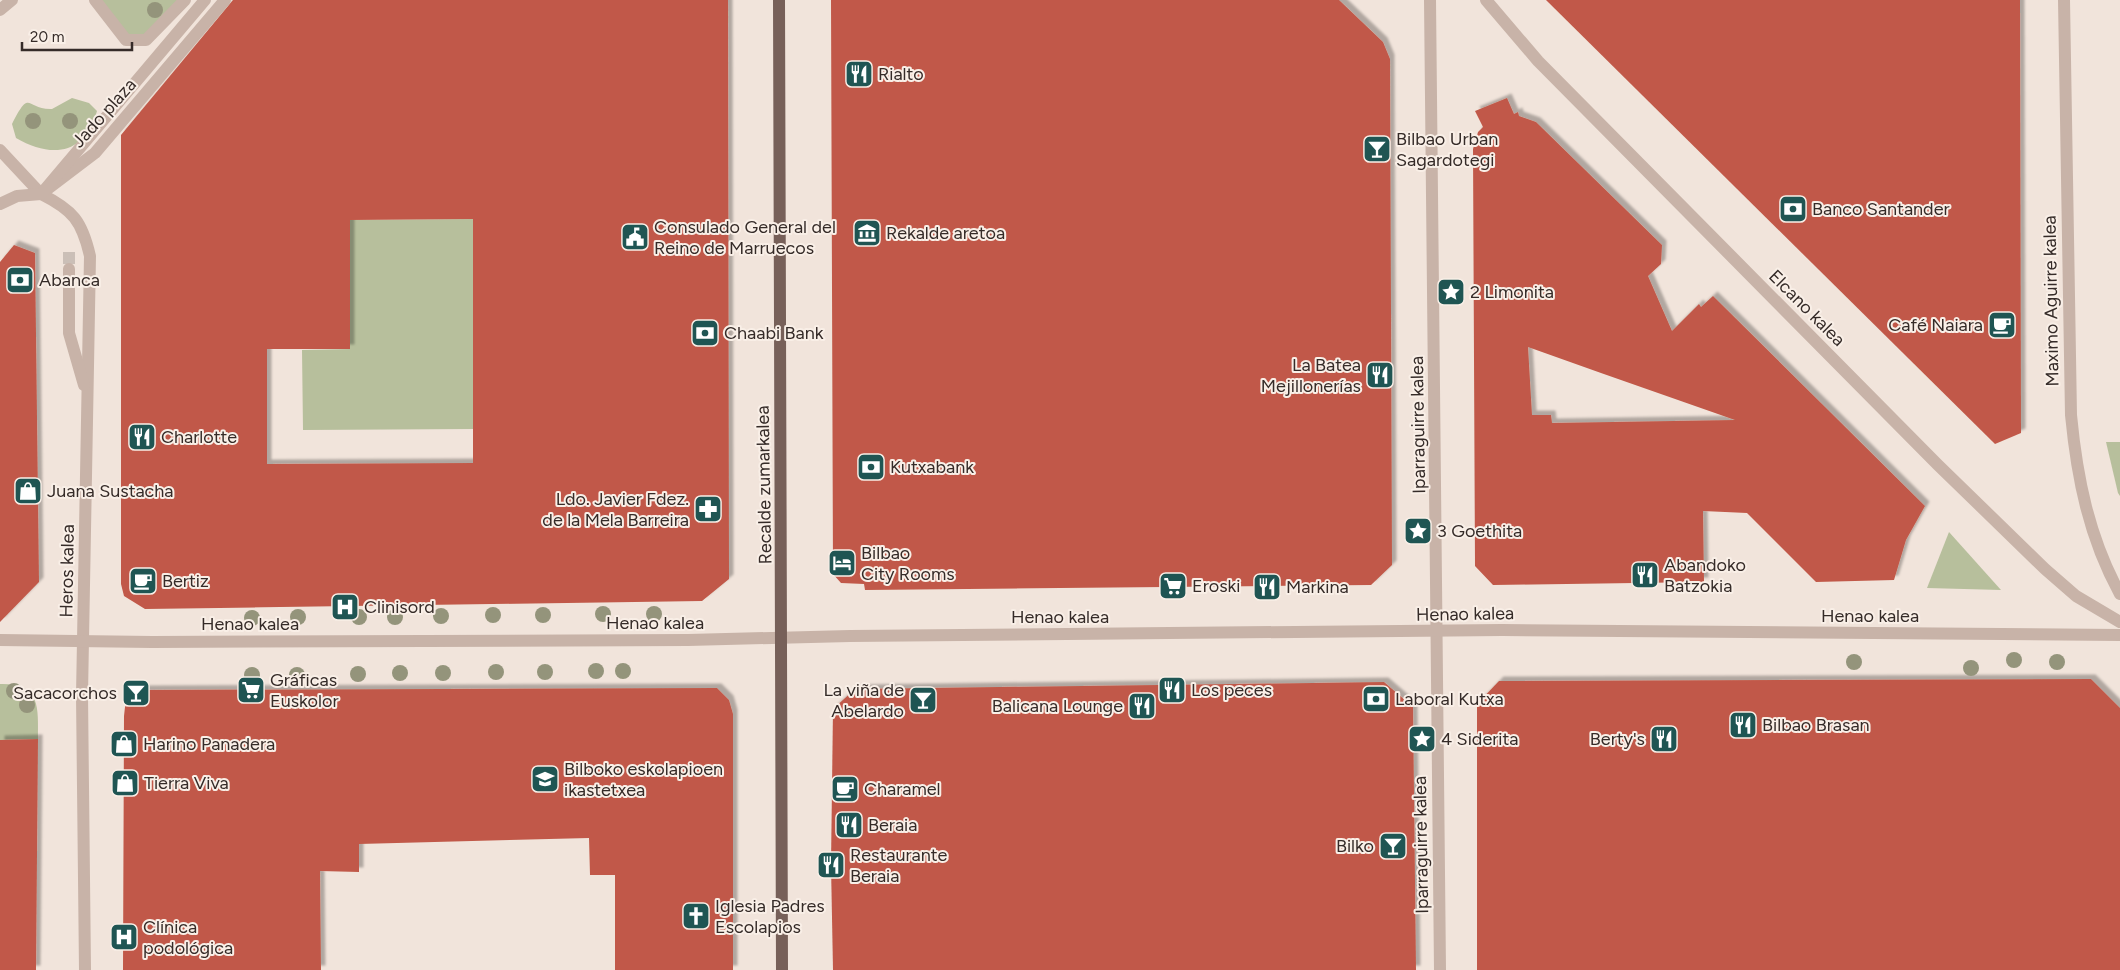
<svg xmlns="http://www.w3.org/2000/svg" width="2120" height="970" viewBox="0 0 2120 970" font-family="Figtree,sans-serif">
<style>
.green{fill:#b7bf9c}
.building{fill:#c15948;fill-rule:evenodd;filter:url(#shadow)}
.lines{fill:none;stroke-linecap:round;stroke-linejoin:round}
.minor-tunnel{stroke:#cbbfb7;stroke-width:12;stroke-dasharray:12 6;stroke-linecap:butt}
.minor{stroke:#c8b3a8;stroke-width:12}
.major{stroke:#776059;stroke-width:12}
.tree{fill:#94947b}
.labels{text-anchor:middle;dominant-baseline:central;stroke-width:4;stroke-linejoin:round;paint-order:stroke}
.poi-label{font-size:18px;fill:#352b28;stroke:#f9efe7;text-anchor:start}
.street-label{font-size:18px;fill:#352b28;stroke:#f9efe7}
</style>
<defs>
<filter id="shadow"><feDropShadow dx="4.5" dy="-4.5" stdDeviation="1" flood-color="#0004"/></filter>
</defs>
<rect width="100%" height="100%" fill="#f1e4db"/>
<!-- green -->
<g class="green">
<polygon points="95,0 185,0 146,40 126,40"/>
<path d="M 72,98 L 89,103 L 97,111 C 84,156 51,158 16,138 L 12,124 C 31,87 25,110 52,109 Z"/>
<polygon points="473,219 473,429 303,430 302,350 350,349 350,220"/>
<polygon points="2106,442 2120,442 2120,496 2118,493"/>
<polygon points="1949,532 2001,590 1927,588"/>
<path d="M 0,684 C 41,683 38,707 38,739 L 0,740 Z"/>
</g>
<!-- building -->
<g class="building">
<path d="M 233,0 L 728,0 L 729,579 L 702,601 L 145,609 L 124,596 L 121,584 L 121,135 ZM 473,219 L 473,463 L 267,464 L 267,349 L 350,349 L 350,220 Z"/>
<polygon points="831,0 1339,0 1383,42 1390,59 1392,565 1371,585 865,590 864,584 841,583 833,574"/>
<polygon points="1546,0 2020,0 2021,433 1995,444"/>
<path d="M 1507,98 L 1514,114 L 1518,112 L 1519,116 L 1536,122 L 1662,245 L 1661,264 L 1648,276 L 1672,331 L 1699,304 L 1701,307 L 1713,296 L 1925,506 L 1906,540 L 1894,580 L 1816,582 L 1747,513 L 1703,511 L 1704,582 L 1493,585 L 1475,566 L 1473,149 L 1478,132 L 1483,127 L 1475,111 ZM 1528,347 L 1601,373 L 1735,420 L 1552,423 L 1551,415 L 1532,415 Z"/>
<polygon points="14,245 35,253 39,582 0,622 0,262"/>
<polygon points="2091,679 2120,708 2120,970 1477,970 1477,704 1499,681"/>
<polygon points="1384,682 1413,707 1416,970 833,970 831,865 833,709 855,689"/>
<polygon points="717,688 729,700 733,714 733,970 615,970 615,875 590,875 589,838 359,844 359,872 320,871 321,970 123,970 124,716 125,707 131,696 141,690"/>
<polygon points="38,739 36,970 0,970 0,740"/>
</g>
<g class="lines">
<!-- minor-tunnel -->
<polyline class="minor-tunnel" points="69,252 69,269"/>
<!-- minor -->
<g class="minor">
<polyline points="95,0 126,40 146,40 185,0"/>
<polyline points="1430,0 1440,970"/>
<polyline points="1486,0 1538,61 1938,465 2045,569 2076,596 2120,622"/>
<path d="M 2064,0 L 2071,415 C 2077,478 2089,538 2120,594"/>
<polyline points="0,10 12,0"/>
<polyline points="0,150 41,194 95,153 225,0"/>
<path d="M 41,194 C 73,210 82,221 90,256 L 82,695 L 85,970"/>
<polyline points="0,204 17,196 41,194 205,0"/>
<polyline points="69,269 69,333 84,385"/>
<polyline points="0,640 152,642 688,640 850,636 1502,630 2120,635"/>
</g>
<!-- major -->
<polyline class="major" points="779,0 782,970"/>
</g>
<!-- trees -->
<g class="tree">
<circle cx="155" cy="10" r="8"/>
<circle cx="33" cy="121" r="8"/>
<circle cx="70" cy="121" r="8"/>
<circle cx="603" cy="614" r="8"/>
<circle cx="654" cy="614" r="8"/>
<circle cx="493" cy="615" r="8"/>
<circle cx="543" cy="615" r="8"/>
<circle cx="441" cy="616" r="8"/>
<circle cx="298" cy="617" r="8"/>
<circle cx="359" cy="617" r="8"/>
<circle cx="395" cy="617" r="8"/>
<circle cx="252" cy="618" r="8"/>
<circle cx="2014" cy="660" r="8"/>
<circle cx="1854" cy="662" r="8"/>
<circle cx="2057" cy="662" r="8"/>
<circle cx="1971" cy="668" r="8"/>
<circle cx="596" cy="671" r="8"/>
<circle cx="623" cy="671" r="8"/>
<circle cx="496" cy="672" r="8"/>
<circle cx="545" cy="672" r="8"/>
<circle cx="400" cy="673" r="8"/>
<circle cx="443" cy="673" r="8"/>
<circle cx="358" cy="674" r="8"/>
<circle cx="252" cy="675" r="8"/>
<circle cx="297" cy="675" r="8"/>
<circle cx="14" cy="691" r="8"/>
<circle cx="27" cy="705" r="8"/>
</g>
<!-- icons -->
<defs>
<symbol id="restaurant-square" viewBox="-11 -11 22 22"><rect x="-9" y="-9" width="18" height="18" rx="4" fill="#1f5553" stroke="#f9efe7"/><path d="M-5-6h1v4h1v-4h1v4h1v-4h1v5L-1.5 .5V6h-2V.5L-5-1ZM5-6V6H3V1.5H1.5Q1.5-4 5-6Z" fill="#fff"/></symbol>
<symbol id="bar-square" viewBox="-11 -11 22 22"><rect x="-9" y="-9" width="18" height="18" rx="4" fill="#1f5553" stroke="#f9efe7"/><path d="M-6-5H6L.8 .8V4.5H3.5V6h-7V4.5H-.8V.8Z" fill="#fff"/></symbol>
<symbol id="bank-square" viewBox="-11 -11 22 22"><rect x="-9" y="-9" width="18" height="18" rx="4" fill="#1f5553" stroke="#f9efe7"/><path d="M-6-4H6V4H-6ZM0-2.3a2.3 2.3 0 1 0 0 4.6a2.3 2.3 0 1 0 0-4.6Z" fill="#fff"/></symbol>
<symbol id="museum-square" viewBox="-11 -11 22 22"><rect x="-9" y="-9" width="18" height="18" rx="4" fill="#1f5553" stroke="#f9efe7"/><path d="M0-6L6-3V-2H-6V-3ZM-5-1h2V3h-2ZM-1-1h2V3h-2ZM3-1h2V3H3ZM-6 4H6V6H-6Z" fill="#fff"/></symbol>
<symbol id="civic-square" viewBox="-11 -11 22 22"><rect x="-9" y="-9" width="18" height="18" rx="4" fill="#1f5553" stroke="#f9efe7"/><path d="M-.6-6.5H3V-4.5H.6V-3L4-1V1h2V6H-6V1h2V-1L-.6-3ZM-1.2 2.5V6h2.4V2.5Z" fill="#fff"/></symbol>
<symbol id="sight-square" viewBox="-11 -11 22 22"><rect x="-9" y="-9" width="18" height="18" rx="4" fill="#1f5553" stroke="#f9efe7"/><path d="M0-6L1.8-2.2L6-1.7L2.9 1.2L3.7 5.4L0 3.3L-3.7 5.4L-2.9 1.2L-6-1.7L-1.8-2.2Z" fill="#fff"/></symbol>
<symbol id="cafe-square" viewBox="-11 -11 22 22"><rect x="-9" y="-9" width="18" height="18" rx="4" fill="#1f5553" stroke="#f9efe7"/><path d="M-5.5-4.5H6V0H3Q3 3.5 0 3.5H-2.5Q-5.5 3.5-5.5 0ZM3-3.2v2h1.7v-2ZM-6 4.5H4V6H-6Z" fill="#fff"/></symbol>
<symbol id="shop-square" viewBox="-11 -11 22 22"><rect x="-9" y="-9" width="18" height="18" rx="4" fill="#1f5553" stroke="#f9efe7"/><path d="M-5-2.5h2.3a2.7 3.5 0 0 1 5.4 0H5L5.5 6h-11ZM-1.5-2.5h3a1.5 2.3 0 0 0-3 0Z" fill="#fff"/></symbol>
<symbol id="pharmacy-square" viewBox="-11 -11 22 22"><rect x="-9" y="-9" width="18" height="18" rx="4" fill="#1f5553" stroke="#f9efe7"/><path d="M-2-6h4v4h4v4h-4v4h-4v-4h-4v-4h4Z" fill="#fff"/></symbol>
<symbol id="hotel-square" viewBox="-11 -11 22 22"><rect x="-9" y="-9" width="18" height="18" rx="4" fill="#1f5553" stroke="#f9efe7"/><path d="M-6-4.5h1.5V1H6V5H4.5V3h-9V5H-6ZM-4 0a1.8 1.8 0 1 1 3.6 0ZM.5 0V-2.5h3Q6-2.5 6 0Z" fill="#fff"/></symbol>
<symbol id="supermarket-square" viewBox="-11 -11 22 22"><rect x="-9" y="-9" width="18" height="18" rx="4" fill="#1f5553" stroke="#f9efe7"/><path d="M-6-5.5h2.5l.6 2H6L4.5 2H-2.5L-4.4-4H-6ZM-1.5 3.2a1.3 1.3 0 1 0 .1 0ZM3 3.2a1.3 1.3 0 1 0 .1 0Z" fill="#fff"/></symbol>
<symbol id="hospital-square" viewBox="-11 -11 22 22"><rect x="-9" y="-9" width="18" height="18" rx="4" fill="#1f5553" stroke="#f9efe7"/><path d="M-5-5h3v3.5h4V-5h3V5h-3V1.5h-4V5h-3Z" fill="#fff"/></symbol>
<symbol id="university-square" viewBox="-11 -11 22 22"><rect x="-9" y="-9" width="18" height="18" rx="4" fill="#1f5553" stroke="#f9efe7"/><path d="M0-5L7-2L0 1L-7-2ZM-4 1L0 2.5L4 1V4Q0 6-4 4Z" fill="#fff"/></symbol>
<symbol id="church-square" viewBox="-11 -11 22 22"><rect x="-9" y="-9" width="18" height="18" rx="4" fill="#1f5553" stroke="#f9efe7"/><path d="M-1.2-6h2.4v3.5h3.3v2.4h-3.3V6h-2.4V-.1h-3.3v-2.4h3.3Z" fill="#fff"/></symbol>
</defs>
<g fill-rule="evenodd">
<use href="#restaurant-square" x="843" y="58" width="32" height="32"/>
<use href="#bar-square" x="1361" y="133" width="32" height="32"/>
<use href="#bank-square" x="1777" y="193" width="32" height="32"/>
<use href="#museum-square" x="851" y="217" width="32" height="32"/>
<use href="#civic-square" x="619" y="221" width="32" height="32"/>
<use href="#bank-square" x="4" y="264" width="32" height="32"/>
<use href="#sight-square" x="1435" y="276" width="32" height="32"/>
<use href="#cafe-square" x="1986" y="309" width="32" height="32"/>
<use href="#bank-square" x="689" y="317" width="32" height="32"/>
<use href="#restaurant-square" x="1364" y="359" width="32" height="32"/>
<use href="#restaurant-square" x="126" y="421" width="32" height="32"/>
<use href="#bank-square" x="855" y="451" width="32" height="32"/>
<use href="#shop-square" x="12" y="475" width="32" height="32"/>
<use href="#pharmacy-square" x="692" y="493" width="32" height="32"/>
<use href="#sight-square" x="1402" y="515" width="32" height="32"/>
<use href="#hotel-square" x="826" y="547" width="32" height="32"/>
<use href="#restaurant-square" x="1629" y="559" width="32" height="32"/>
<use href="#cafe-square" x="127" y="565" width="32" height="32"/>
<use href="#supermarket-square" x="1157" y="570" width="32" height="32"/>
<use href="#restaurant-square" x="1251" y="571" width="32" height="32"/>
<use href="#hospital-square" x="329" y="591" width="32" height="32"/>
<use href="#supermarket-square" x="235" y="674" width="32" height="32"/>
<use href="#restaurant-square" x="1156" y="674" width="32" height="32"/>
<use href="#bar-square" x="120" y="677" width="32" height="32"/>
<use href="#bank-square" x="1360" y="683" width="32" height="32"/>
<use href="#bar-square" x="907" y="684" width="32" height="32"/>
<use href="#restaurant-square" x="1126" y="690" width="32" height="32"/>
<use href="#restaurant-square" x="1727" y="709" width="32" height="32"/>
<use href="#sight-square" x="1406" y="723" width="32" height="32"/>
<use href="#restaurant-square" x="1648" y="723" width="32" height="32"/>
<use href="#shop-square" x="108" y="728" width="32" height="32"/>
<use href="#university-square" x="529" y="763" width="32" height="32"/>
<use href="#shop-square" x="109" y="767" width="32" height="32"/>
<use href="#cafe-square" x="829" y="773" width="32" height="32"/>
<use href="#restaurant-square" x="833" y="809" width="32" height="32"/>
<use href="#bar-square" x="1377" y="830" width="32" height="32"/>
<use href="#restaurant-square" x="815" y="849" width="32" height="32"/>
<use href="#church-square" x="680" y="900" width="32" height="32"/>
<use href="#hospital-square" x="108" y="921" width="32" height="32"/>
</g>
<g class="labels">
<!-- poi labels -->
<g class="poi-label">
<text x="878" y="74">Rialto</text>
<text x="1396" y="139">Bilbao Urban<tspan x="1396" dy="21">Sagardotegi</tspan></text>
<text x="1812" y="209">Banco Santander</text>
<text x="654" y="227">Consulado General del<tspan x="654" dy="21">Reino de Marruecos</tspan></text>
<text x="886" y="233">Rekalde aretoa</text>
<text x="39" y="280">Abanca</text>
<text x="1470" y="292">2 Limonita</text>
<text x="1983" y="325" text-anchor="end">Café Naiara</text>
<text x="724" y="333">Chaabi Bank</text>
<text x="1361" y="365" text-anchor="end">La Batea<tspan x="1361" dy="21">Mejillonerías</tspan></text>
<text x="161" y="437">Charlotte</text>
<text x="890" y="467">Kutxabank</text>
<text x="47" y="491">Juana Sustacha</text>
<text x="689" y="499" text-anchor="end">Ldo. Javier Fdez.<tspan x="689" dy="21">de la Mela Barreira</tspan></text>
<text x="1437" y="531">3 Goethita</text>
<text x="861" y="553">Bilbao<tspan x="861" dy="21">City Rooms</tspan></text>
<text x="1664" y="565">Abandoko<tspan x="1664" dy="21">Batzokia</tspan></text>
<text x="162" y="581">Bertiz</text>
<text x="1192" y="586">Eroski</text>
<text x="1286" y="587">Markina</text>
<text x="364" y="607">Clinisord</text>
<text x="270" y="680">Gráficas<tspan x="270" dy="21">Euskolor</tspan></text>
<text x="904" y="690" text-anchor="end">La viña de<tspan x="904" dy="21">Abelardo</tspan></text>
<text x="1191" y="690">Los peces</text>
<text x="117" y="693" text-anchor="end">Sacacorchos</text>
<text x="1395" y="699">Laboral Kutxa</text>
<text x="1123" y="706" text-anchor="end">Balicana Lounge</text>
<text x="1762" y="725">Bilbao Brasan</text>
<text x="1441" y="739">4 Siderita</text>
<text x="1645" y="739" text-anchor="end">Berty's</text>
<text x="143" y="744">Harino Panadera</text>
<text x="564" y="769">Bilboko eskolapioen<tspan x="564" dy="21">ikastetxea</tspan></text>
<text x="144" y="783">Tierra Viva</text>
<text x="864" y="789">Charamel</text>
<text x="868" y="825">Beraia</text>
<text x="1374" y="846" text-anchor="end">Bilko</text>
<text x="850" y="855">Restaurante<tspan x="850" dy="21">Beraia</tspan></text>
<text x="715" y="906">Iglesia Padres<tspan x="715" dy="21">Escolapios</tspan></text>
<text x="143" y="927">Clínica<tspan x="143" dy="21">podológica</tspan></text>
</g>
<!-- street labels -->
<g class="street-label">
<text transform="translate(104 113) rotate(-48)">Jado plaza</text>
<text transform="translate(2051 301) rotate(-91)">Maximo Aguirre kalea</text>
<text transform="translate(1807 308) rotate(45)">Elcano kalea</text>
<text transform="translate(1418 425) rotate(-91)">Iparraguirre kalea</text>
<text transform="translate(764 485) rotate(-91)">Recalde zumarkalea</text>
<text transform="translate(67 571) rotate(-89)">Heros kalea</text>
<text transform="translate(1465 614) rotate(-1)">Henao kalea</text>
<text x="1870" y="616">Henao kalea</text>
<text x="1060" y="617">Henao kalea</text>
<text x="655" y="623">Henao kalea</text>
<text x="250" y="624">Henao kalea</text>
<text transform="translate(1421 845) rotate(-91)">Iparraguirre kalea</text>
</g>
</g>
<!-- scale -->
<path d="M22 42v8h110v-8" fill="none" stroke="#352b28" stroke-width="2.5"/>
<text x="30" y="42" font-size="15" fill="#352b28" stroke="#f9efe7" stroke-width="4" paint-order="stroke">20 m</text>
</svg>
